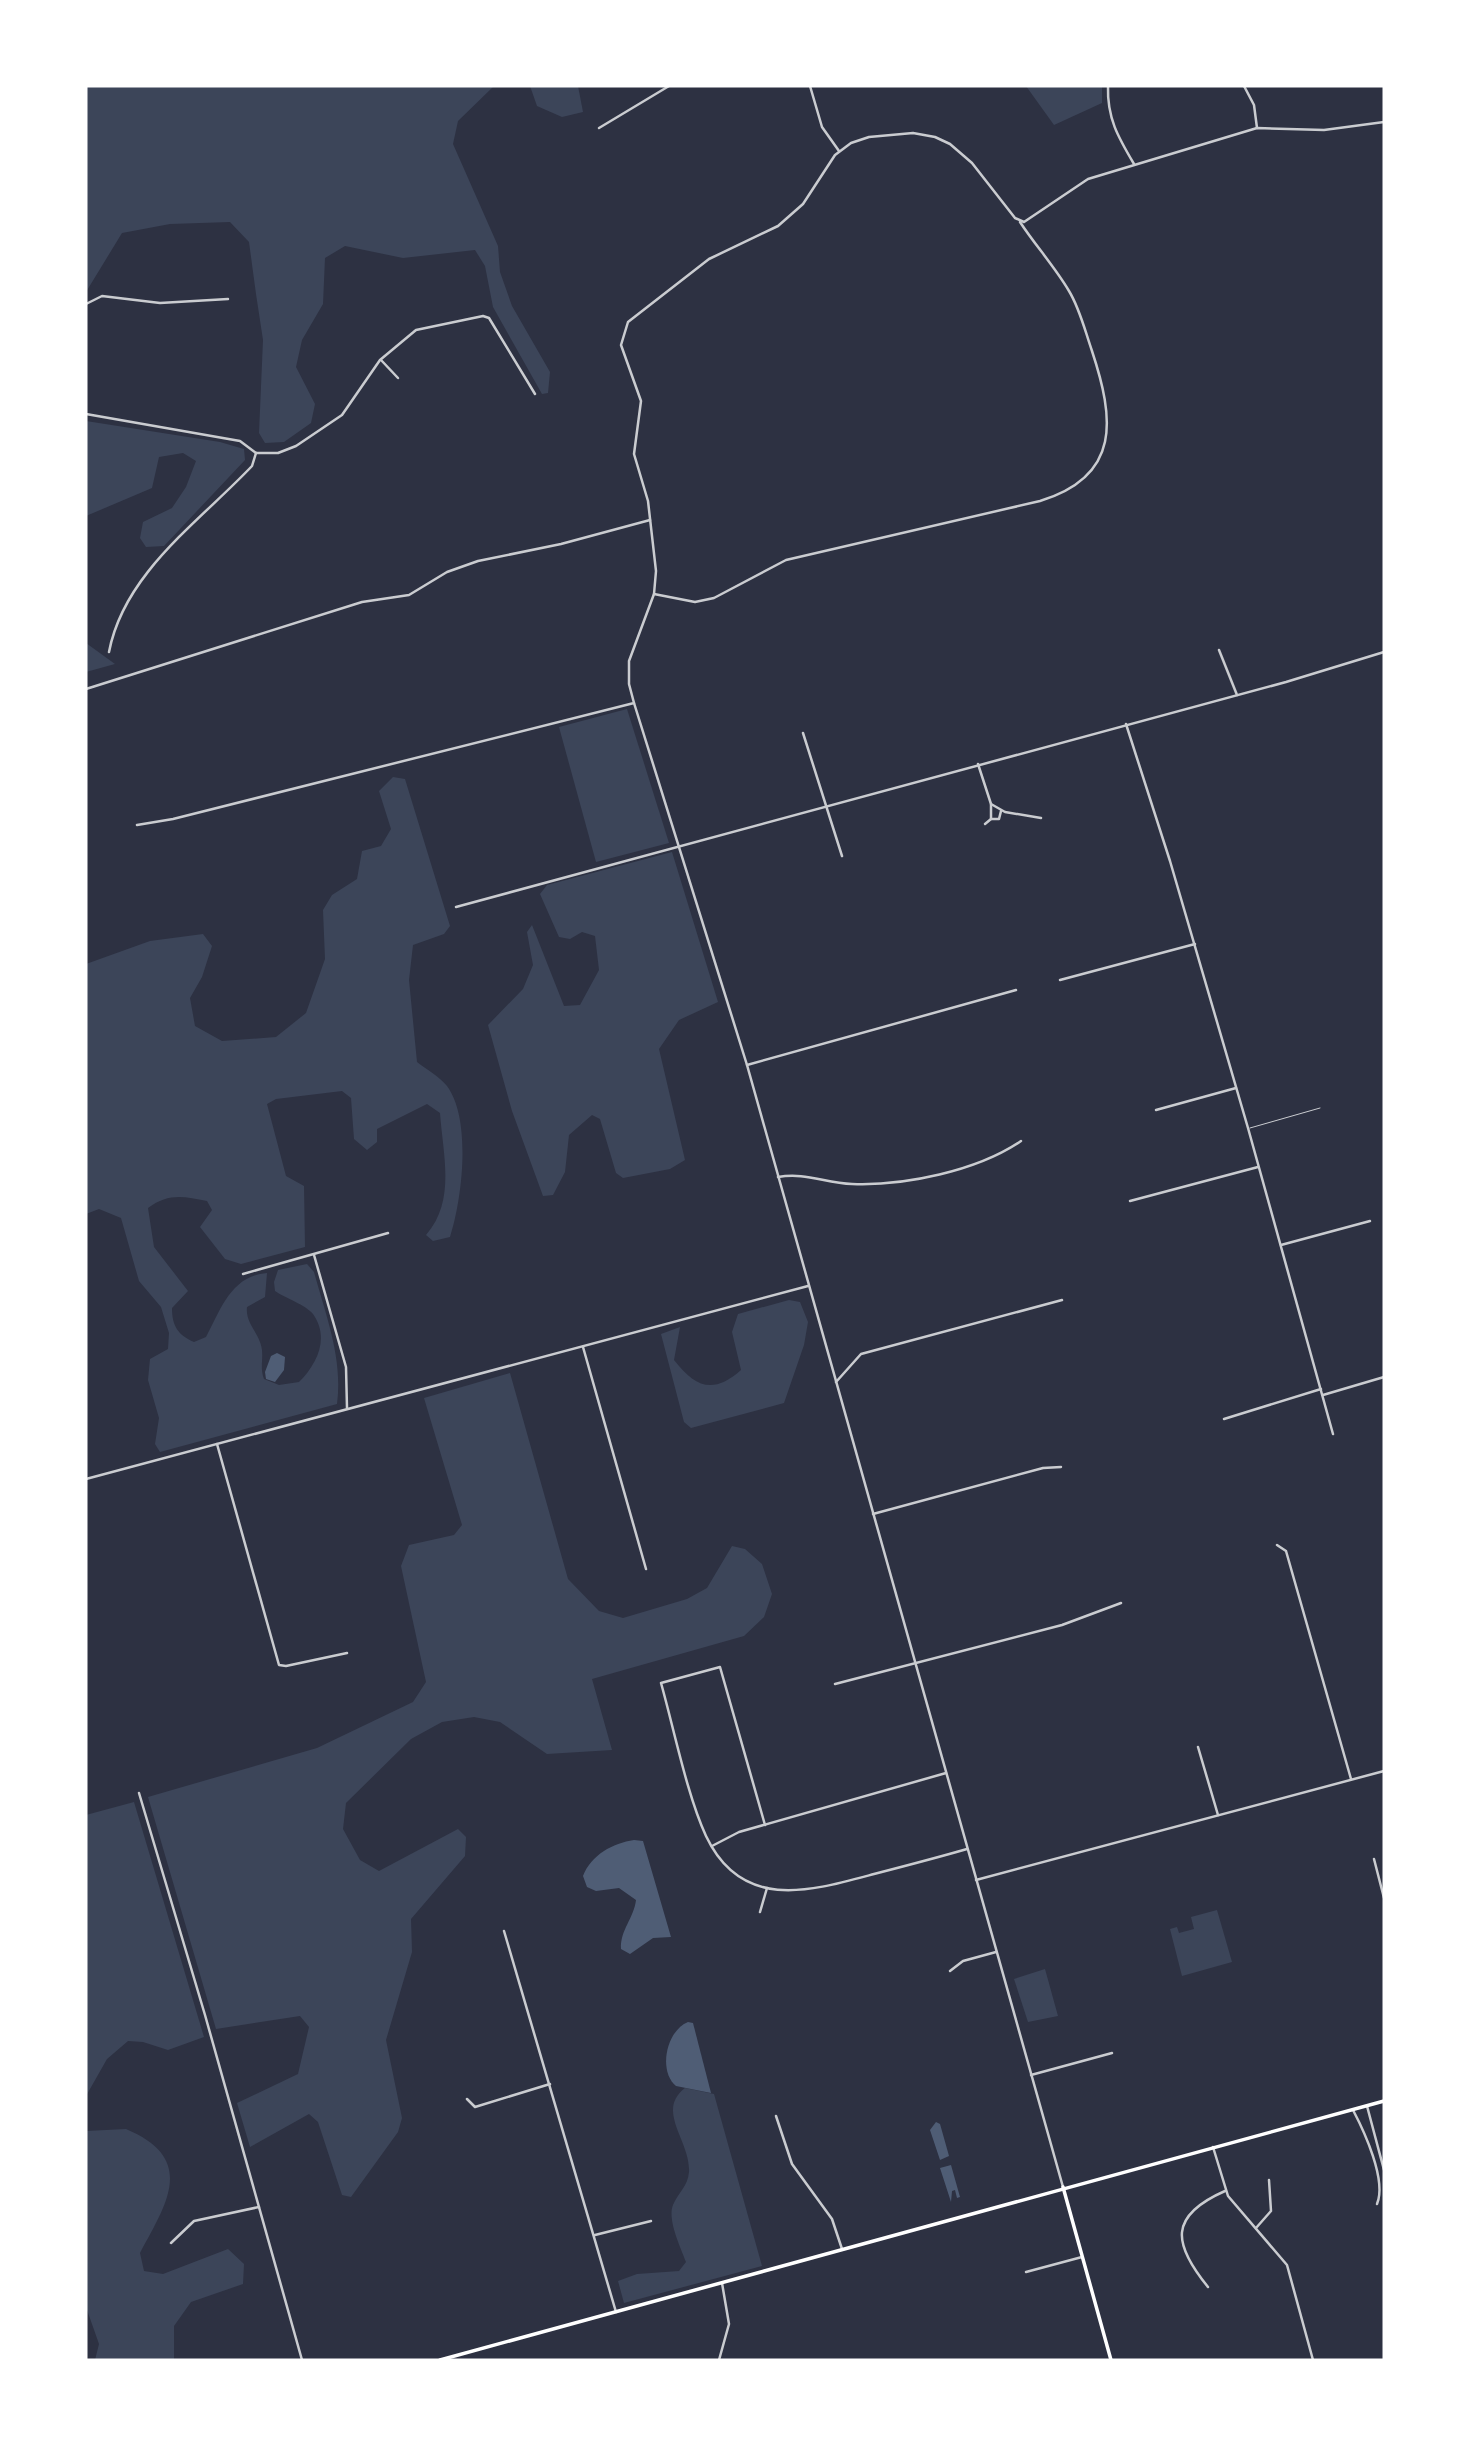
<svg xmlns="http://www.w3.org/2000/svg" width="1470" height="2446" viewBox="0 0 1470 2446" font-family="'PT Serif',serif">
<style>
.green{fill:#3c4559}
.water{fill:#4f5d75}
.lines{fill:none;stroke-linecap:round;stroke-linejoin:round}
.service{stroke:#caccd0;stroke-width:1}
.minor{stroke:#caccd0;stroke-width:2.5}
.tertiary{stroke:#caccd0;stroke-width:2.5}
.secondary{stroke:#fff;stroke-width:3.5}
</style>
<rect width="100%" height="100%" fill="#2d3142"/>
<!-- green -->
<g class="green">
<polygon points="86,86 494,86 458,121 453,144 498,246 500,272 512,306 550,372 548,393 542,394 493,307 485,266 475,250 403,258 345,246 325,258 323,304 302,340 296,367 315,404 311,423 284,442 265,443 259,433 263,340 256,294 249,242 230,222 170,224 122,233 86,292"/>
<polygon points="530,86 578,86 583,112 562,117 537,106"/>
<polygon points="1026,86 1102,86 1102,103 1054,125"/>
<polygon points="86,421 220,442 244,449 245,460 164,546 146,547 140,538 143,522 172,508 186,487 196,461 183,453 159,457 152,488 86,516"/>
<polygon points="86,643 115,664 86,672"/>
<polygon points="627,709 669,843 596,862 559,727"/>
<path d="M 393,777 L 405,779 L 450,926 L 444,934 L 413,945 L 409,980 L 417,1062 C 426,1069 440,1077 447,1086 C 472,1120 462,1200 450,1237 L 433,1241 L 426,1235 C 456,1201 443,1155 440,1113 L 427,1104 L 377,1129 L 377,1142 L 367,1150 L 354,1139 L 351,1098 L 342,1091 L 276,1099 L 267,1104 L 286,1176 L 304,1186 L 305,1247 L 241,1264 L 225,1259 L 200,1227 L 212,1210 L 207,1201 C 183,1196 168,1193 148,1208 L 154,1247 L 188,1291 L 172,1308 C 172,1326 178,1335 194,1342 L 206,1337 C 221,1309 231,1276 267,1273 L 265,1297 L 247,1307 C 245,1324 260,1333 262,1350 C 263,1362 260,1368 264,1379 L 279,1385 L 299,1382 C 317,1364 330,1338 313,1314 C 306,1305 285,1298 275,1291 L 274,1282 L 278,1270 L 307,1264 L 314,1272 C 326,1316 343,1358 337,1404 L 160,1452 L 155,1444 L 159,1418 L 148,1380 L 150,1359 L 168,1349 L 169,1333 L 161,1307 L 139,1281 L 121,1218 L 99,1209 L 86,1214 L 86,964 L 150,941 L 203,934 L 212,946 L 202,977 L 190,998 L 195,1026 L 222,1041 L 276,1037 L 306,1013 L 325,959 L 323,910 L 332,895 L 357,879 L 362,851 L 381,846 L 391,829 L 379,791 Z"/>
<polygon points="672,852 718,1002 679,1020 659,1049 685,1160 670,1169 623,1178 616,1173 600,1119 592,1115 569,1135 565,1172 553,1195 543,1196 512,1111 488,1025 523,989 533,965 527,932 532,925 564,1006 580,1005 599,970 595,936 582,932 570,939 559,937 540,894 547,885"/>
<path d="M 789,1300 L 800,1302 L 808,1322 L 804,1345 L 784,1403 L 691,1428 L 684,1422 L 661,1334 L 680,1327 L 674,1360 C 695,1387 713,1395 741,1370 L 732,1332 L 738,1314 Z"/>
<polygon points="510,1373 568,1579 599,1611 623,1618 687,1599 707,1588 732,1546 745,1549 762,1564 772,1594 764,1617 744,1636 592,1679 612,1750 547,1754 500,1722 474,1717 442,1722 411,1739 346,1803 343,1829 360,1860 379,1871 458,1829 466,1837 465,1856 411,1919 412,1952 386,2040 402,2118 398,2132 351,2197 342,2195 318,2122 309,2114 250,2147 237,2103 298,2074 309,2027 300,2016 216,2029 148,1797 317,1748 413,1702 426,1682 401,1566 409,1545 454,1535 462,1525 424,1398"/>
<polygon points="134,1802 204,2037 168,2050 143,2042 128,2041 107,2059 86,2096 86,1815"/>
<polygon points="1217,1910 1232,1962 1182,1976 1170,1929 1177,1927 1179,1933 1194,1929 1191,1917"/>
<polygon points="1045,1969 1058,2016 1028,2022 1014,1979"/>
<path d="M 685,2088 L 714,2094 L 762,2266 L 624,2303 L 618,2281 L 637,2274 L 679,2271 L 686,2262 C 681,2248 667,2220 673,2205 C 678,2193 688,2186 689,2172 C 691,2141 655,2111 685,2088 Z"/>
<path d="M 126,2129 C 197,2159 167,2203 140,2253 L 144,2271 L 163,2274 L 228,2249 L 244,2264 L 243,2284 L 191,2302 L 174,2326 L 174,2360 L 95,2360 L 99,2344 L 86,2307 L 86,2131 Z"/>
</g>
<!-- water -->
<g class="water">
<polygon points="277,1353 285,1357 284,1370 275,1382 266,1379 265,1372 271,1356"/>
<path d="M 634,1840 L 643,1841 L 671,1937 L 653,1938 L 630,1954 L 621,1949 C 620,1930 634,1918 636,1900 L 619,1888 L 596,1891 L 587,1887 L 583,1876 C 591,1855 613,1843 634,1840 Z"/>
<path d="M 688,2022 L 693,2023 L 711,2093 L 676,2086 C 658,2071 666,2031 688,2022 Z"/>
<polygon points="936,2122 940,2124 949,2156 940,2160 930,2130"/>
<polygon points="951,2165 960,2197 957,2198 955,2190 952,2191 951,2202 940,2168"/>
</g>
<g class="lines">
<!-- service -->
<polyline class="service" points="1250,1128 1320,1108"/>
<!-- minor -->
<g class="minor">
<polyline points="810,86 822,127 839,151"/>
<path d="M 1108,86 C 1107,118 1118,137 1134,164"/>
<polyline points="1244,86 1254,105 1257,128"/>
<polyline points="599,128 669,86"/>
<polyline points="86,304 102,296 160,303 228,299"/>
<polyline points="381,360 398,378"/>
<polyline points="86,414 240,441 256,453"/>
<polyline points="256,453 278,453 296,446 342,415 380,360 416,330 483,316 489,318 535,394"/>
<path d="M 654,594 L 695,602 L 714,598 L 786,560 L 1040,501 C 1122,476 1114,418 1092,351 C 1085,331 1080,309 1069,291 C 1055,267 1035,245 1020,222"/>
<polyline points="1219,650 1237,695"/>
<path d="M 109,652 C 124,573 199,522 252,466 L 256,453"/>
<polyline points="86,689 362,602 409,595 447,572 478,561 561,544 650,520"/>
<polyline points="1126,724 1170,861 1248,1128 1333,1434"/>
<polyline points="803,733 842,856"/>
<polyline points="978,764 991,804 991,819 985,824"/>
<polyline points="991,804 1005,812 1041,818"/>
<polyline points="991,819 999,819 1001,811"/>
<polyline points="137,825 173,819 634,703 629,684 629,661 654,594 656,571 648,501 634,454 641,401 621,345 628,322 709,259 778,226 803,204 835,155 851,143 869,137 913,133 935,137 950,144 972,163 1015,218 1024,222 1088,179 1257,128 1324,130 1384,122"/>
<polyline points="456,907 1286,682 1384,652"/>
<polyline points="1060,980 1195,944"/>
<polyline points="747,1065 1016,990"/>
<polyline points="1156,1110 1236,1088"/>
<path d="M 778,1177 C 805,1172 825,1183 852,1184 C 904,1186 977,1171 1021,1141"/>
<polyline points="1130,1201 1258,1167"/>
<polyline points="1281,1245 1370,1221"/>
<polyline points="314,1255 346,1367 347,1408"/>
<polyline points="243,1274 388,1233"/>
<polyline points="583,1347 646,1569"/>
<polyline points="836,1382 861,1354 1062,1300"/>
<polyline points="1323,1395 1384,1377"/>
<polyline points="1224,1419 1321,1389"/>
<polyline points="217,1444 279,1665 286,1666 347,1653"/>
<polyline points="86,1479 808,1286"/>
<polyline points="873,1514 1043,1468 1061,1467"/>
<polyline points="1277,1545 1286,1551 1351,1779"/>
<polyline points="835,1684 1062,1625 1121,1603"/>
<polyline points="1198,1747 1218,1815"/>
<polyline points="139,1793 205,2015 302,2360"/>
<path d="M 765,1825 L 720,1667 L 661,1683 C 674,1729 687,1795 706,1836 C 742,1912 811,1891 874,1874 C 905,1866 936,1858 967,1849"/>
<polyline points="712,1846 739,1832 946,1773"/>
<polyline points="1374,1859 1384,1898"/>
<polyline points="976,1880 1384,1771"/>
<polyline points="760,1912 767,1888"/>
<polyline points="504,1931 616,2312"/>
<polyline points="950,1971 963,1961 996,1952"/>
<polyline points="1031,2075 1112,2053"/>
<polyline points="467,2099 475,2107 550,2084"/>
<polyline points="1367,2106 1384,2170"/>
<path d="M 1353,2110 C 1364,2131 1387,2180 1377,2204"/>
<polyline points="776,2116 792,2164 832,2219 842,2249"/>
<polyline points="1213,2147 1228,2196 1287,2265 1313,2360"/>
<polyline points="1256,2228 1271,2211 1269,2180"/>
<polyline points="595,2235 651,2221"/>
<polyline points="171,2243 194,2221 259,2207"/>
<polyline points="1026,2272 1082,2257"/>
<path d="M 1208,2287 C 1173,2244 1168,2216 1225,2191"/>
<polyline points="719,2360 729,2324 722,2283"/>
</g>
<!-- tertiary -->
<polyline class="tertiary" points="634,703 747,1065 1063,2187"/>
<!-- secondary -->
<g class="secondary">
<polyline points="1063,2187 1111,2360"/>
<polyline points="440,2360 1384,2101"/>
</g>
</g>
<!-- border -->
<rect width="1470" height="2446" fill="none" stroke="#ffffff" stroke-width="175"/>
</svg>
